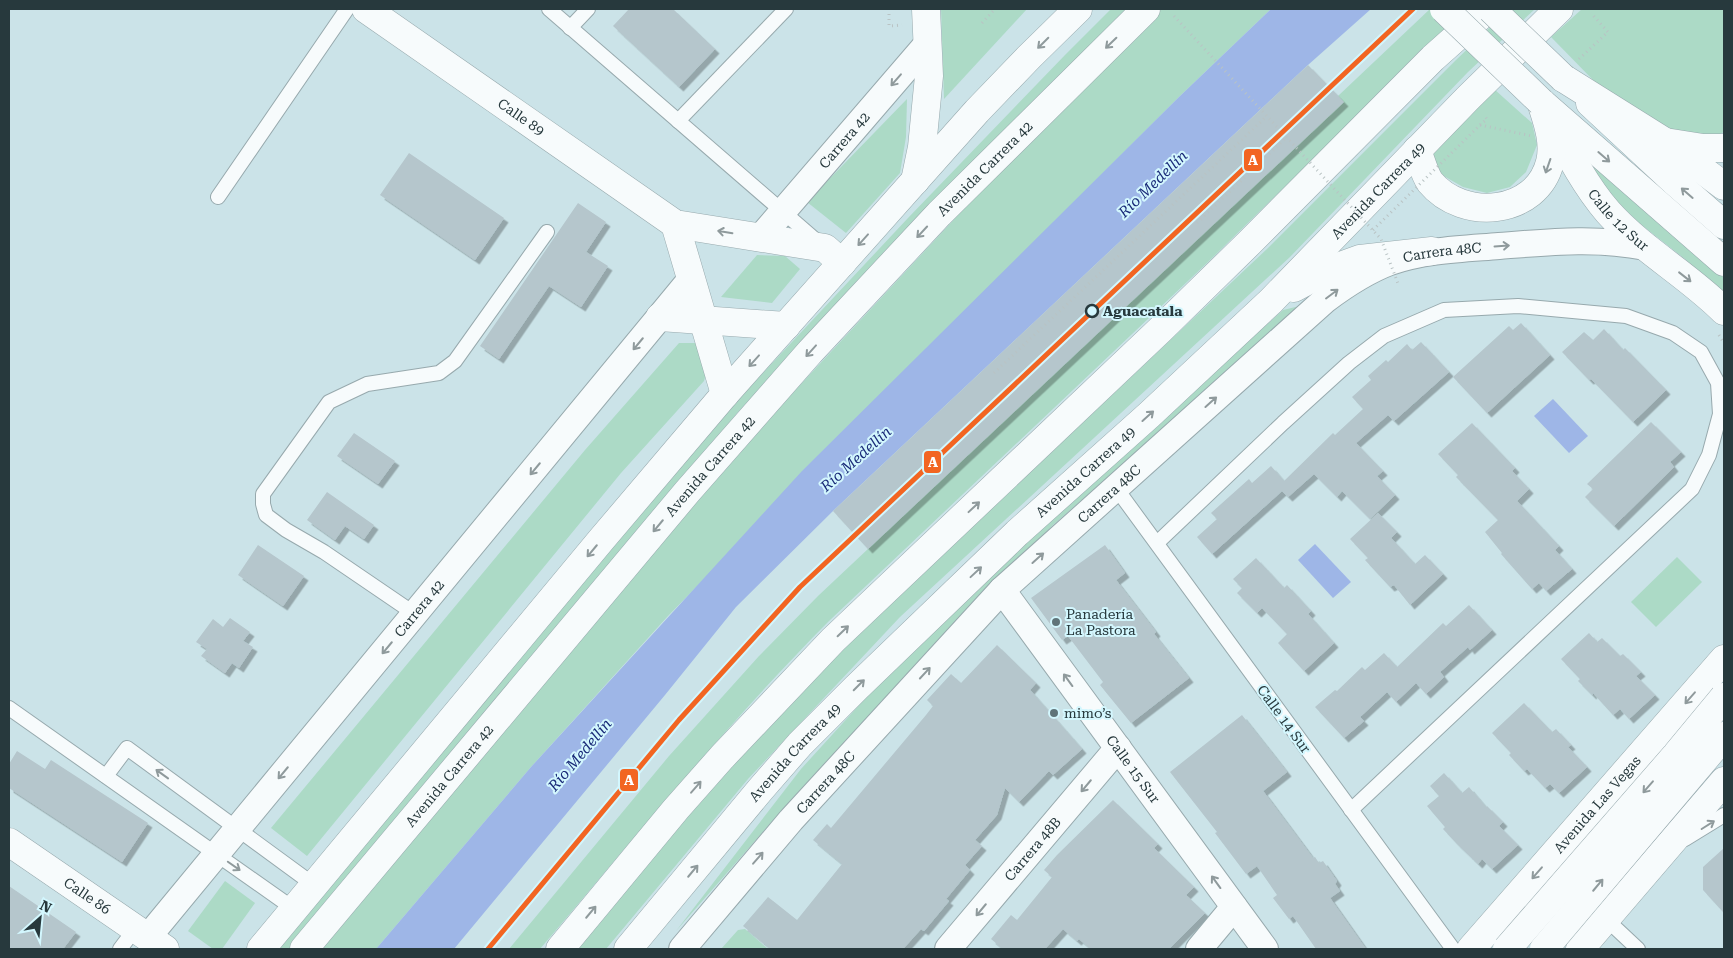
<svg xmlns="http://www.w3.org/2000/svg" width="1733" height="958" viewBox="0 0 1733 958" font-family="'Roboto Serif',serif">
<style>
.green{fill:#acdac6}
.water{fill:#9eb6e7}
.building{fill:#b5c6cc;filter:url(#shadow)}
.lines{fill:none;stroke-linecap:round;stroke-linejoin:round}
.lane-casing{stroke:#97a9ad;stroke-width:16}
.street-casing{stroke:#97a9ad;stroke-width:28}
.secondary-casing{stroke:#97a9ad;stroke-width:29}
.primary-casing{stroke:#97a9ad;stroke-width:29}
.highway-casing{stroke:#97a9ad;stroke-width:29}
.path{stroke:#b9c3c4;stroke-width:3;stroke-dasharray:1 4;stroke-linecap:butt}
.lane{stroke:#f7fbfc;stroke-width:14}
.street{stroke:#f7fbfc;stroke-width:26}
.secondary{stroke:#f7fbfc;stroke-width:28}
.primary{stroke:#f7fbfc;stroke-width:28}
.highway{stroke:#f7fbfc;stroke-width:28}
.primary-bridge-casing{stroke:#97a9ad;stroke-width:29;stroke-linecap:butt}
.path-bridge{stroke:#b9c3c4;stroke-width:3;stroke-dasharray:1 4;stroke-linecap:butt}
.primary-bridge{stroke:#f7fbfc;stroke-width:28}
.metro-1-casing{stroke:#d3f7fe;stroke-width:9}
.metro-1{stroke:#f26522;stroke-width:5}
.oneway{stroke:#8f9a9c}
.stop-dot{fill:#d3f7fe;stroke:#27393d;stroke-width:2.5}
.poi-dot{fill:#607479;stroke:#d3f7fe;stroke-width:2}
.labels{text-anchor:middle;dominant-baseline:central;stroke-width:4;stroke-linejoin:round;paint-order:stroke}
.street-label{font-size:14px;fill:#27393d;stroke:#d3f7fe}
.stop-label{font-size:14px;font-weight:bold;fill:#27393d;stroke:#d3f7fe;text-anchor:start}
.poi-label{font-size:14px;fill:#27393d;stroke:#d3f7fe;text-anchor:start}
.water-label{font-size:15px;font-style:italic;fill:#1a2b79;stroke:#d3f7fe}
.line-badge{stroke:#d3f7fe;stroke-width:2}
.badge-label{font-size:14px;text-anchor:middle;font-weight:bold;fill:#fff}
</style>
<defs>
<filter id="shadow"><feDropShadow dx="4.5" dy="4.5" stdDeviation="0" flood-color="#0004"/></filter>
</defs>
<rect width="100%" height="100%" fill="#cbe3e8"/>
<!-- green -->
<g class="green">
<polygon points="941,9 1027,9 944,99"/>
<polygon points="1111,9 1131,9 1043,91 914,224 738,412 290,949 277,949 616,541 732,406 908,218 1065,55"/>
<polygon points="1161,9 1271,9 1180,96 985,291 668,616 531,767 376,949 319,949 643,554 1066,99"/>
<path d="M 1430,9 L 1466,9 L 1207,263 L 829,621 C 726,725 634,838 540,949 L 509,949 L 669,756 L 759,656 L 818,596 L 1343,102 L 1338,96 Z"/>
<polygon points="1509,9 1535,9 1468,72 1290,257 900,617 748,779 606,949 576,949 692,806 818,672 1268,248 1456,60"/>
<polygon points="1582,9 1724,9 1724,132 1718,135 1676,137 1594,81 1551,37"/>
<polygon points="1494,89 1532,123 1537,145 1526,172 1510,187 1487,193 1463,187 1442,175 1428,159"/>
<polygon points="907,99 906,137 900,173 846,233 807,202"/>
<polygon points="1587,160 1724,278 1724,295 1685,259 1639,223 1608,193"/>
<polygon points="757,255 785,256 800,269 772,303 721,297"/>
<polygon points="1304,305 1218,382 1053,525 799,791 676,931 801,769 882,680 914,642 1283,310"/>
<polygon points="679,343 695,343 705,348 709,363 704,381 621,473 307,856 271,828 585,450"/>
<polygon points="1677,557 1702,582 1656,627 1631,602"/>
<polygon points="225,881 255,903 222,949 213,949 188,931"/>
<polygon points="745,929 768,949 721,949 738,930"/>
</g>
<!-- water -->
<g class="water">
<polygon points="1271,9 1371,9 1308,65 833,511 736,607 665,695 454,949 376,949 531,767 802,471 1180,96"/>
<polygon points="1553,399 1588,436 1569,453 1534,416"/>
<polygon points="1315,544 1351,582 1333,598 1298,560"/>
</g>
<!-- building -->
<g class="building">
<polygon points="629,9 673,9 715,49 679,87 613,26"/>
<polygon points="1308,65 1344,102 868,549 833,511"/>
<polygon points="409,153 504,218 475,260 380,195"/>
<polygon points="578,203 606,222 586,252 608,266 581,307 549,286 499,359 480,346"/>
<polygon points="1521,323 1550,355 1487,413 1453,377 1509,326 1513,330"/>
<polygon points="1604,329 1623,350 1625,348 1666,390 1633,422 1591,379 1589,380 1562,352 1584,332 1593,340"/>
<polygon points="1421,342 1449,372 1394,421 1388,415 1356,443 1383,471 1377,476 1395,495 1370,519 1342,491 1337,497 1314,474 1288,497 1282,491 1212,554 1197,537 1217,519 1211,513 1249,479 1252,483 1271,466 1284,481 1333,433 1335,435 1363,409 1352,397 1371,380 1368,376 1386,360 1388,362 1407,344 1412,350"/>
<polygon points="1651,422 1681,452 1670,462 1674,467 1614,526 1585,497 1593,489 1587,484"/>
<polygon points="1472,423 1515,468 1512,471 1529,489 1517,501 1559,546 1555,550 1572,569 1546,591 1539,583 1532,589 1501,554 1502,553 1485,532 1498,520 1456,477 1458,475 1438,454"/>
<polygon points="354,433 395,461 378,484 337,456"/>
<polygon points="327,492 374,525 364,539 345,526 335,540 307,520"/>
<polygon points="1378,513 1397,532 1391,538 1415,564 1425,555 1443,574 1410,605 1394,585 1390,587 1365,560 1368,558 1350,539"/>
<polygon points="258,545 304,576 283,606 238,575"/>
<polygon points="1105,545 1125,573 1116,580 1156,632 1154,634 1189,678 1131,723 1100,685 1103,682 1068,636 1062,640 1031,598"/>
<polygon points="1256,558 1284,588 1287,585 1311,611 1308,614 1334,643 1304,671 1278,643 1287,634 1262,608 1257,613 1237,593 1242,588 1233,579"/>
<polygon points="1469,605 1492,630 1470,650 1468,647 1440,672 1444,677 1426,694 1416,683 1396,702 1387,692 1360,717 1364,721 1344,738 1315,707 1335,690 1337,691 1362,667 1365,670 1384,653 1397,667 1443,623 1446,626"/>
<polygon points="230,618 250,632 243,641 253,647 239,668 232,663 225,673 201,656 207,649 196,642 213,619 223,627"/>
<polygon points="1589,633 1597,642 1602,638 1620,656 1623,654 1641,672 1636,676 1655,695 1629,719 1620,709 1613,715 1593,693 1592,695 1578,681 1580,679 1561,659"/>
<polygon points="997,645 1036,683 1030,690 1082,749 1053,775 1049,771 1019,802 1005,788 997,815 975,840 982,846 965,865 970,870 946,899 949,901 924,931 921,929 903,949 771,949 743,926 768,897 797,920 842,864 813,840 827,824 831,828 926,715 933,706 927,700 951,674 961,683"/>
<polygon points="1524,703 1552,732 1556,729 1571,745 1568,747 1587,767 1559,793 1550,784 1545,788 1527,769 1524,771 1509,755 1511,753 1492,733"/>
<polygon points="1242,715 1287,772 1263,791 1313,858 1315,857 1319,863 1323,861 1337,881 1335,884 1340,891 1330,898 1366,949 1316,949 1293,916 1289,919 1273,898 1277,895 1257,866 1246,874 1215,833 1217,832 1170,772"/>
<polygon points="17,751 45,769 51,760 148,823 122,862 9,788 9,764"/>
<polygon points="1444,773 1462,793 1469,787 1486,807 1487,806 1503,822 1499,826 1518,845 1492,869 1482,859 1478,864 1457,844 1443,829 1445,827 1427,806 1439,796 1430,786"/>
<polygon points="1113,800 1158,844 1154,848 1194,887 1186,895 1205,913 1169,949 1091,949 1079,939 1077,941 1063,929 1045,949 1003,949 991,939 1011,915 1017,920 1052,877 1044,870 1057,855"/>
<polygon points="1724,848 1724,913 1703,890 1703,867"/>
<polygon points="9,886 76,932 63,949 9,949"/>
</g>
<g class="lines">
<defs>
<g id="lane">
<polyline points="549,9 819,243"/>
<polyline points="570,28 588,9"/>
<polyline points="678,121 786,9"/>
<polyline points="218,197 347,9"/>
<polyline points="1116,488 1453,949"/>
<polyline points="1157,543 1283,423 1349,363 1384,336 1444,310 1518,306 1626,316 1673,333 1701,352 1718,383 1720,414 1709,455 1692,489 1351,810"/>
<polyline points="415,614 324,552 286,530 266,515 263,504 263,494 329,402 367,384 439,373 455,361 547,232"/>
<polyline points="9,708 294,909"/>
<polyline points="106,776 127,748 314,885"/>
<polyline points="1685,839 1724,815"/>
<polyline points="1606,919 1638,949"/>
<polyline points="120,949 135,929"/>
</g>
<g id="street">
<path id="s1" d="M 760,238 L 928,43"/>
<path id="s2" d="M 1002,590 L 1265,949"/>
<path id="s3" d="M 148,937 L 691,279"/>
<path id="s4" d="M 682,949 L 791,820 L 1002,590 L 1325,300 C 1345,285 1366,271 1390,262 C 1425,250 1462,249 1499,246 C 1549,242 1597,237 1646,247"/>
<path id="s5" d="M 948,949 L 1118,748"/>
<polyline points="1199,949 1234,907"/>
</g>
<g id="secondary">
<path id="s6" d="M 366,9 L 675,224 L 825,248 L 842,263"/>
<polyline points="1542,103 1724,262"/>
<polyline points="1590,103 1675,182 1724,225"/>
<polyline points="675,224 725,394"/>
<path id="s7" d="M 9,842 L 165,949"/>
</g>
<g id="primary">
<polyline points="1563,78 1665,142 1724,186"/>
<path id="s8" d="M 1548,114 C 1566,148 1583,183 1608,212 C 1642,250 1688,275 1724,311"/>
<path id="s9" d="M 1471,949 L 1724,659"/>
<polyline points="1580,949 1724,781"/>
</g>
<g id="highway">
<polyline points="1665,142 1703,148 1724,148"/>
<path d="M 1417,150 C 1421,160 1424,173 1430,182 C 1463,222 1537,215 1550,162 C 1555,142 1547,121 1541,102"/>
<polyline points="915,181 922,147 929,76 926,9"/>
<polyline points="1294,288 1324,272 1360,259 1432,251"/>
<polyline points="660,317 786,326"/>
<polyline points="261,949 601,540 725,394 977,111 1029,57 1078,9"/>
<path id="s10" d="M 304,949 L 687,492 L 810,352 L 939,214 L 1146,9"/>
<polyline points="560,949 676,809 722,757 833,640 1161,329 1250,242 1433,58 1488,9"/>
<path id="s11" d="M 628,949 L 760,790 L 800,744 L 856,688 L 1017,533 L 1149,415 L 1271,301 L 1468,98 L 1559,9"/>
</g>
</defs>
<!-- lane casing -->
<use href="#lane" class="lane-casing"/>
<!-- street casing -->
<use href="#street" class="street-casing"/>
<!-- secondary casing -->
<use href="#secondary" class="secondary-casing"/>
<!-- primary casing -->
<use href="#primary" class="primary-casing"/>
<!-- highway casing -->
<use href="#highway" class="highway-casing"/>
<!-- path -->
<g class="path">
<polyline points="889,9 889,26 902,25"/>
<polyline points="982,23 995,9"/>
<polyline points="1579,59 1608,32 1591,13"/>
<polyline points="1480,125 1487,119 1484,115"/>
<polyline points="1197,223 1287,137"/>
<polyline points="1719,335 1724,343"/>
<polyline points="994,373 1267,116"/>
</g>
<!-- lane -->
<use href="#lane" class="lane"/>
<!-- street -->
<use href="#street" class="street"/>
<!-- secondary -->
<use href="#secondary" class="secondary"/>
<!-- primary -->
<use href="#primary" class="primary"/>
<!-- highway -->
<use href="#highway" class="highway"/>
<defs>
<g id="primary-bridge">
<polyline points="1444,9 1541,102"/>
<polyline points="1491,9 1563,78"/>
<polyline points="1507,949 1676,755 1724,697"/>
<polyline points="1544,949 1724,736"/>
</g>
</defs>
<!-- primary-bridge casing -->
<use href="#primary-bridge" class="primary-bridge-casing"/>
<!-- path-bridge -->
<g class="path-bridge">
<polyline points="1174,16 1381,239 1399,286"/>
<polyline points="1373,230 1480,125 1532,136"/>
</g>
<!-- primary-bridge -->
<use href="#primary-bridge" class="primary-bridge"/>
<defs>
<polyline id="metro-1" points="488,949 679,720 800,587 1413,9"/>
</defs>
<!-- metro-1 casing -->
<use href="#metro-1" class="metro-1-casing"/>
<!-- metro-1 -->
<use href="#metro-1" class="metro-1"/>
</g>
<!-- one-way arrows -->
<defs><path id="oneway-shaft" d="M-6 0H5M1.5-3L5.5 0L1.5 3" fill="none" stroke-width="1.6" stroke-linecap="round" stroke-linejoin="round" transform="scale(1.25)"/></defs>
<g class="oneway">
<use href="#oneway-shaft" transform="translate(1043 43) rotate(135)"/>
<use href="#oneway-shaft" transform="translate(1111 43) rotate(136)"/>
<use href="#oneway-shaft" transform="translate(896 80) rotate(131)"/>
<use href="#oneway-shaft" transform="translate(1604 157) rotate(41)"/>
<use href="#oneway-shaft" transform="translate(1548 166) rotate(109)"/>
<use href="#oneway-shaft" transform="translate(1687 193) rotate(-139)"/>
<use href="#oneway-shaft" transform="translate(725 232) rotate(-171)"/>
<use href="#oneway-shaft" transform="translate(922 232) rotate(133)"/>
<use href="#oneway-shaft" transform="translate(863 240) rotate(132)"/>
<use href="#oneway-shaft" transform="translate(1502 246) rotate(-4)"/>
<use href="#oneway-shaft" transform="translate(1685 277) rotate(38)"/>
<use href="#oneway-shaft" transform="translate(1332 294) rotate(-37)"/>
<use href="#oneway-shaft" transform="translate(638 344) rotate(130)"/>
<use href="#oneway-shaft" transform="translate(811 351) rotate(132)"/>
<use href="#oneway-shaft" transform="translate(754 361) rotate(132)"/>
<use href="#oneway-shaft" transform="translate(1211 402) rotate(-42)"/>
<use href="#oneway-shaft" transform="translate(1148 416) rotate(-42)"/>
<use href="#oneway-shaft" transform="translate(535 469) rotate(130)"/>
<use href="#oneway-shaft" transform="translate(974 507) rotate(-43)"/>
<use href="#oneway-shaft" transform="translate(658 526) rotate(130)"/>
<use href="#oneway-shaft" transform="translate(592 551) rotate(130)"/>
<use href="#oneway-shaft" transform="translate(1038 558) rotate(-42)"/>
<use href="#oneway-shaft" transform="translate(976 572) rotate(-43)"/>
<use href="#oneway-shaft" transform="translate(843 631) rotate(-44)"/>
<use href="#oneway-shaft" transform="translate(387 648) rotate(130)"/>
<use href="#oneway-shaft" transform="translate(925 673) rotate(-47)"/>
<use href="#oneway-shaft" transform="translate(1068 680) rotate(-126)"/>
<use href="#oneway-shaft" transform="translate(859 685) rotate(-45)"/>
<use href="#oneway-shaft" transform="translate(1690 698) rotate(131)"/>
<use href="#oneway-shaft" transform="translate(283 773) rotate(130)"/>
<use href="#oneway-shaft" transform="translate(162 774) rotate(-144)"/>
<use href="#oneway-shaft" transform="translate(1086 786) rotate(130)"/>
<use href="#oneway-shaft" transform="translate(696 787) rotate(-49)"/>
<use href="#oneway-shaft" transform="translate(1648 787) rotate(131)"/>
<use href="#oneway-shaft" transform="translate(1708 825) rotate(-32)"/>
<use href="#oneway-shaft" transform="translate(758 858) rotate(-49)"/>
<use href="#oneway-shaft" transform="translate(234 866) rotate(35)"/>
<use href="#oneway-shaft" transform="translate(693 871) rotate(-50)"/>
<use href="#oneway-shaft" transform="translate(1537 873) rotate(131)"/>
<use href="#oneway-shaft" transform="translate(1216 882) rotate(-126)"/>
<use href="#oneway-shaft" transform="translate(1598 885) rotate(-50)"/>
<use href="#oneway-shaft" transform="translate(981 910) rotate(130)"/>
<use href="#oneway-shaft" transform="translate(591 912) rotate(-50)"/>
</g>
<!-- markers -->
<circle class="stop-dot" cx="1092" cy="311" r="6"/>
<g class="poi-dot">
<circle cx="1056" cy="622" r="5"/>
<circle cx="1054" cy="713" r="5"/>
</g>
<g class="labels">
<!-- street labels -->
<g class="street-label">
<text stroke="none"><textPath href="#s6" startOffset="189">Calle 89</textPath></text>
<text stroke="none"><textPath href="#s1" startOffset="129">Carrera 42</textPath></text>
<text stroke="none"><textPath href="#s10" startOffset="1036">Avenida Carrera 42</textPath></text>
<text stroke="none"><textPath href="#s11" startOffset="1068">Avenida Carrera 49</textPath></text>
<text stroke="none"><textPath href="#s8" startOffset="128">Calle 12 Sur</textPath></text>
<text stroke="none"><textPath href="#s4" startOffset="1044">Carrera 48C</textPath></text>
<text stroke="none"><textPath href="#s10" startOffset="631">Avenida Carrera 42</textPath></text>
<text stroke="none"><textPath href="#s11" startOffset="662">Avenida Carrera 49</textPath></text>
<text stroke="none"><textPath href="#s4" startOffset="625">Carrera 48C</textPath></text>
<text stroke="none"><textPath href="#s3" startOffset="426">Carrera 42</textPath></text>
<text transform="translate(1284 719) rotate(54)">Calle 14 Sur</text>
<text stroke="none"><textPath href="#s11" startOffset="258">Avenida Carrera 49</textPath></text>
<text stroke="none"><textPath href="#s2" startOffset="222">Calle 15 Sur</textPath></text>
<text stroke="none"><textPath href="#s10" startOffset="226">Avenida Carrera 42</textPath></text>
<text stroke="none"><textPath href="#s4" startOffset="220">Carrera 48C</textPath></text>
<text stroke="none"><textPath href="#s9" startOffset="192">Avenida Las Vegas</textPath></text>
<text stroke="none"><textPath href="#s5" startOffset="131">Carrera 48B</textPath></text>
<text stroke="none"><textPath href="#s7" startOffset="95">Calle 86</textPath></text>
</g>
<!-- stop labels -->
<g class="stop-label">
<text x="1103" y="311">Aguacatala</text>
</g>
<!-- poi labels -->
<g class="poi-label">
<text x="1066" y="614">Panadería<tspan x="1066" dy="16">La Pastora</tspan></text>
<text x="1064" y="713">mimo’s</text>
</g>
<!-- water labels -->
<g class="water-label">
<text transform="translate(1153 184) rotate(-44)">Río Medellín</text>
<text transform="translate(856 459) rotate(-42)">Río Medellín</text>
<text transform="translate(580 755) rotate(-50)">Río Medellín</text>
</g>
</g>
<g class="line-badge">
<rect x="1243" y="148" width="20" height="24" rx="5" fill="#f26522"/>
<rect x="923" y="450" width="19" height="24" rx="5" fill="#f26522"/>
<rect x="619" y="768" width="20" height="24" rx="5" fill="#f26522"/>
</g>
<g class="badge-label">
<text x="1253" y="165">A</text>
<text x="933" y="467">A</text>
<text x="629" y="785">A</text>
</g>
<!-- border -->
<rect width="1733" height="958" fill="none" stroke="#27393d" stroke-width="20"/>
<!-- north arrow -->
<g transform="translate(40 918) rotate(27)" stroke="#d3f7fe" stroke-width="4" paint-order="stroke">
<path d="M0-4L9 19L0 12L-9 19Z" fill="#27393d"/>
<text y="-8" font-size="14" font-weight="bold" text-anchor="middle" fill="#27393d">N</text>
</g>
</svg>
